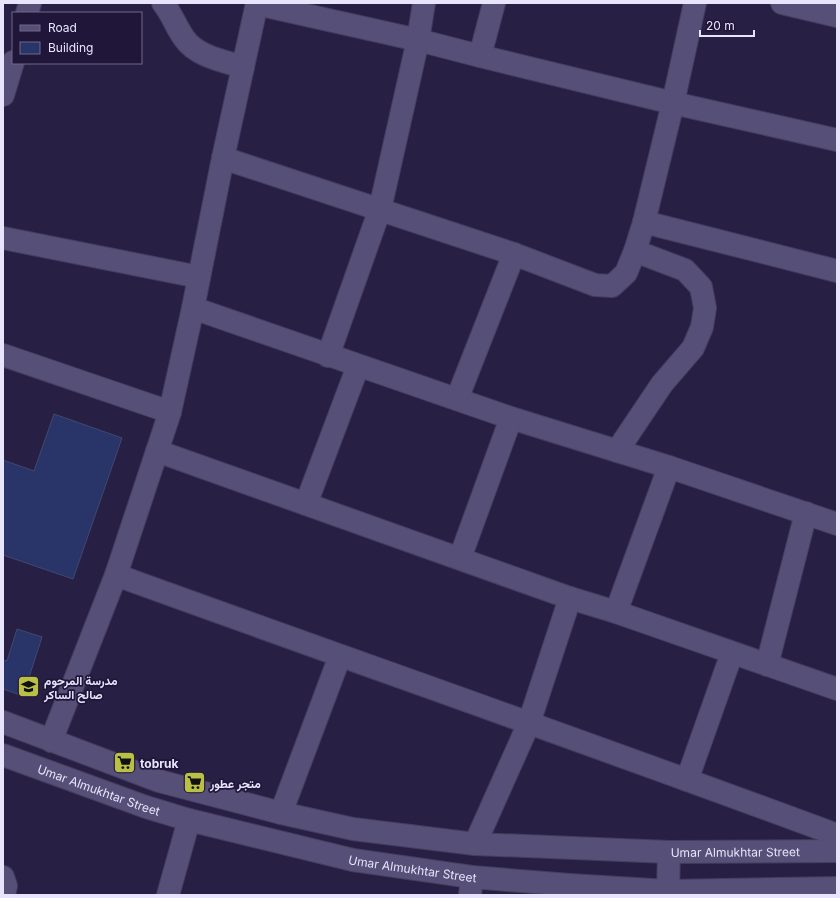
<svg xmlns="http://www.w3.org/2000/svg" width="840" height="898" viewBox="0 0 840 898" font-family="Inter,Vazirmatn,sans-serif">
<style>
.building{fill:#293468;stroke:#40496f}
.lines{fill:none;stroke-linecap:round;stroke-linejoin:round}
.minor-casing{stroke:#453d5c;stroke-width:24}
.minor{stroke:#564f77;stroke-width:22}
.labels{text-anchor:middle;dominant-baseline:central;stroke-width:3.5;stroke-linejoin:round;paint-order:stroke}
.poi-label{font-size:12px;font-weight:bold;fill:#e7e4fc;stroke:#1f1639;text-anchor:start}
.street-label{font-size:12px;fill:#e7e4fc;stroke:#1f1639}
</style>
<rect width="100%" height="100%" fill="#282044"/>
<!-- building -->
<g class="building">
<polygon points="54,414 122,438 73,579 3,555 3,460 34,471"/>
<polygon points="17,629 42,637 23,696 3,689 3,660 7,661"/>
</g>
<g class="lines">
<defs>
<g id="minor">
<path d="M 163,3 C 172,14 176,27 184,38 C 196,56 223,61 243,67"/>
<polyline points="782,3 837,16"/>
<polyline points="257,4 418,40 480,56 673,103 837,140"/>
<polyline points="27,13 30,3"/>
<polyline points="480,56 494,3"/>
<polyline points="3,95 13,62"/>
<polyline points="223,158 514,254 595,285 612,286 626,273 635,251 644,222 673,103 695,3"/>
<polyline points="644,222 837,271"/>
<polyline points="3,238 199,277"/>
<polyline points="193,308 511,418 669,467 837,524"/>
<polyline points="3,355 170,412"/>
<polyline points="328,356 380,209 418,40 424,3"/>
<polyline points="457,399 514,254"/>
<polyline points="157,451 570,598 616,612 837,689"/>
<polyline points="617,451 662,384 693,348 702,327 705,308 701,287 685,270 635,251"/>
<polyline points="306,504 358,366"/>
<polyline points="460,558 511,418"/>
<path d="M 116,575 C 356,662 598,746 837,835"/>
<polyline points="616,612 669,467"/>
<polyline points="767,665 806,513"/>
<path id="s1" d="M 3,722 L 159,781 L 281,813 L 353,829 L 475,844 L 669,852 L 837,851"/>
<polyline points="51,741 116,575 170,412 193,308 223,158 257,3"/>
<path id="s2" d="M 3,755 L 146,807 L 189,820 L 353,860 L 472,877 L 570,885 L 668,891 L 837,888"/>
<polyline points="687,780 732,653"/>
<polyline points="281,813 340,656"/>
<polyline points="475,844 529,723 570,598"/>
<polyline points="3,877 6,886 4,895"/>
<polyline points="668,891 669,852"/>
<polyline points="168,895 189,820"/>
<polyline points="470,895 472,877"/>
</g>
</defs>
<!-- minor casing -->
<use href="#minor" class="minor-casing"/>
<!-- minor -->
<use href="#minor" class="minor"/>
</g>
<!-- icons -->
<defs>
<symbol id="school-square" viewBox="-11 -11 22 22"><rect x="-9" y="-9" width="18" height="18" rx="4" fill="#bac046" stroke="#1f1639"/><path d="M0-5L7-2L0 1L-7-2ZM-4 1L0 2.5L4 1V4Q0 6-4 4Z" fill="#111"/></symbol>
<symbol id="supermarket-square" viewBox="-11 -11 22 22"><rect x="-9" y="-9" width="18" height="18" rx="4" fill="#bac046" stroke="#1f1639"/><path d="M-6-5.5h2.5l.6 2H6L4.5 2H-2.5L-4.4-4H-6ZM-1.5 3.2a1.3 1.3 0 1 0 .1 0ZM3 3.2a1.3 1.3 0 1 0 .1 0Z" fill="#111"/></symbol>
</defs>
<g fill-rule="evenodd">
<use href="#school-square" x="16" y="674" width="25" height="25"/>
<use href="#supermarket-square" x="112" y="750" width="25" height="25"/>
<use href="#supermarket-square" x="182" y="770" width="25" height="25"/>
</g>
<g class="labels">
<!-- poi labels -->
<g class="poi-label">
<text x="44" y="680">مدرسة المرحوم<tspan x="44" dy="14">صالح الساكر</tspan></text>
<text x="140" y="763">tobruk</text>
<text x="210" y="783">متجر عطور</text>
</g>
<!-- street labels -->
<g class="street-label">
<text stroke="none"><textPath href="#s2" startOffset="102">Umar Almukhtar Street</textPath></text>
<text stroke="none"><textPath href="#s1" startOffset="750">Umar Almukhtar Street</textPath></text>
<text stroke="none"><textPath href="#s2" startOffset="426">Umar Almukhtar Street</textPath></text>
</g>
</g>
<!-- border -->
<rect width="840" height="898" fill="none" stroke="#e7e4fc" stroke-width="8"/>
<!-- legend -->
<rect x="12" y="12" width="130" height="52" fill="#1f1639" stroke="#6f6887"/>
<rect x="20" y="25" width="20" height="6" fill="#564f77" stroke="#6f6887"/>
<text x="48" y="32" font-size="12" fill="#e7e4fc">Road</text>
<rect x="20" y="42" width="20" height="12" fill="#293468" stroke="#6f6887"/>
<text x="48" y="52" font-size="12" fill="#e7e4fc">Building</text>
<!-- scale -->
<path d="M700 30v6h54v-6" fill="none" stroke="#e7e4fc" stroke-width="2"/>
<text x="706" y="30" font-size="12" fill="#e7e4fc" stroke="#1f1639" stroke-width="3" paint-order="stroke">20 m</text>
</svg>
